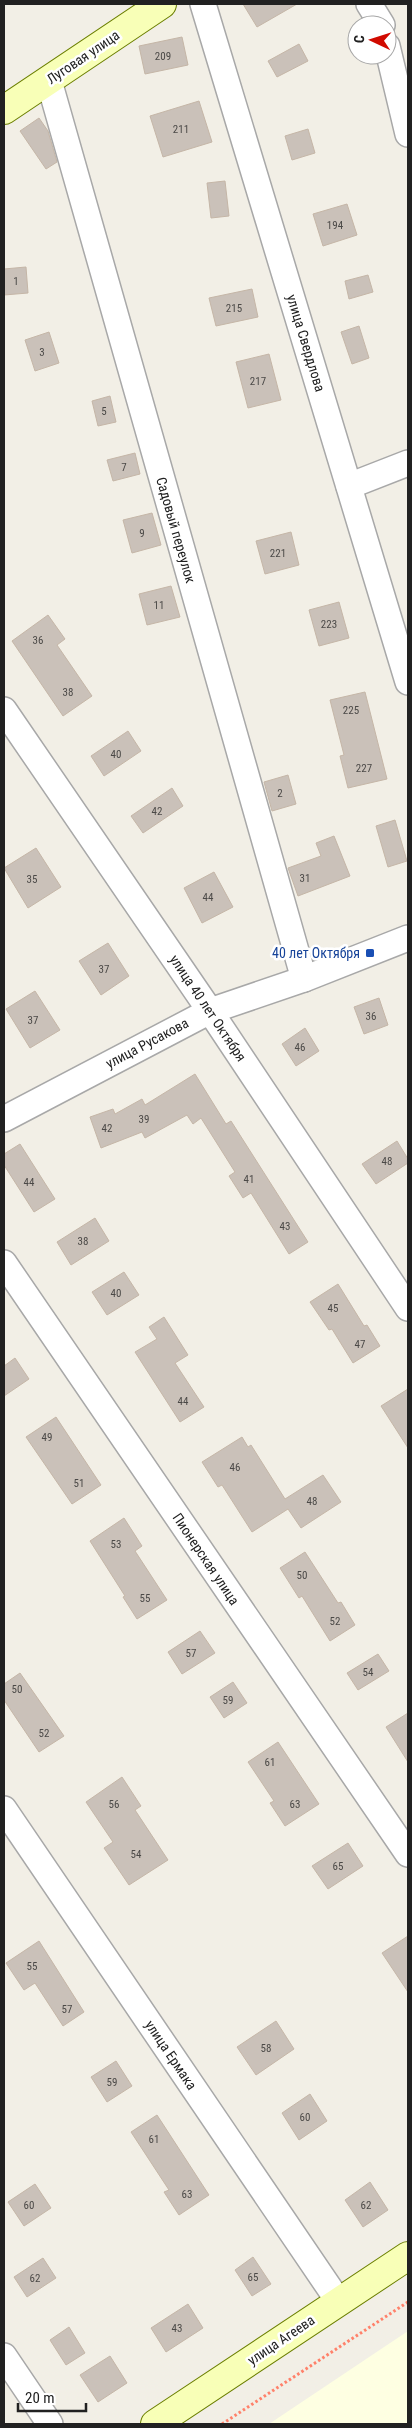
<svg xmlns="http://www.w3.org/2000/svg" width="412" height="2428" viewBox="0 0 412 2428" font-family="'Roboto Condensed',sans-serif">
<style>
.education{fill:#feffe2}
.building{fill:#cac1b9;stroke:#c5b6a7}
.lines{fill:none;stroke-linecap:round;stroke-linejoin:round}
.street-casing{stroke:#a8a8a8;stroke-width:28}
.secondary-casing{stroke:#6b7f00;stroke-width:30}
.path{stroke:#ff816a;stroke-width:3;stroke-dasharray:2.5 2.5;stroke-linecap:butt}
.street{stroke:#fff;stroke-width:25}
.secondary{stroke:#f8ffb7;stroke-width:28}
.transit-dot{fill:#1a4fb4;stroke:#fff;stroke-width:2}
.labels{text-anchor:middle;dominant-baseline:central;stroke-width:5;stroke-linejoin:round;paint-order:stroke}
.number-label{font-size:11px;fill:#4b4947}
.street-label{font-size:14px;fill:#212121;stroke:#fff}
.transit-label{font-size:14px;fill:#164399;stroke:#fff;text-anchor:end}
</style>
<rect width="100%" height="100%" fill="#f2efe6"/>
<!-- education -->
<polygon class="education" points="408,2331 408,2424 269,2424"/>
<!-- building -->
<g class="building">
<polygon points="243,4 297,4 257,27"/>
<polygon points="182,37 188,65 145,74 139,46"/>
<polygon points="299,44 308,61 277,77 268,61"/>
<polygon points="199,101 212,142 163,157 150,116"/>
<polygon points="39,118 48,131 57,162 46,169 20,131"/>
<polygon points="308,129 315,153 292,160 285,136"/>
<polygon points="225,181 229,216 211,218 207,183"/>
<polygon points="347,204 357,235 323,246 313,214"/>
<polygon points="26,267 28,293 4,295 4,269"/>
<polygon points="368,275 373,292 349,299 345,281"/>
<polygon points="252,289 258,317 216,326 209,298"/>
<polygon points="359,326 369,358 352,364 341,332"/>
<polygon points="49,332 59,363 35,371 25,340"/>
<polygon points="269,354 281,400 248,408 236,362"/>
<polygon points="110,396 116,422 98,426 92,401"/>
<polygon points="135,453 140,474 113,481 107,460"/>
<polygon points="152,513 161,545 132,553 123,520"/>
<polygon points="291,532 299,565 265,574 256,541"/>
<polygon points="171,586 180,617 147,625 139,594"/>
<polygon points="339,602 349,638 319,646 309,610"/>
<polygon points="48,615 65,639 57,645 92,696 63,716 12,641"/>
<polygon points="365,692 387,779 348,788 340,756 344,755 330,700"/>
<polygon points="128,731 141,751 104,776 91,756"/>
<polygon points="288,775 296,804 272,811 264,782"/>
<polygon points="172,788 183,806 143,833 131,816"/>
<polygon points="395,820 407,861 388,867 376,826"/>
<polygon points="334,836 350,876 298,896 288,868 321,856 316,843"/>
<polygon points="36,848 61,887 28,908 4,868"/>
<polygon points="214,872 233,907 202,923 184,888"/>
<polygon points="108,943 129,976 101,995 79,961"/>
<polygon points="35,991 60,1030 30,1048 6,1009"/>
<polygon points="379,998 388,1025 364,1034 354,1007"/>
<polygon points="305,1028 319,1051 296,1066 282,1044"/>
<polygon points="195,1074 226,1124 231,1121 308,1242 289,1254 251,1193 243,1198 229,1176 235,1172 201,1118 193,1124 187,1115 145,1138 142,1132 101,1148 90,1117 113,1109 115,1114 142,1099 145,1105"/>
<polygon points="397,1141 408,1159 408,1163 376,1184 362,1164"/>
<polygon points="20,1144 55,1199 34,1212 4,1165 4,1154"/>
<polygon points="95,1218 109,1241 71,1265 57,1242"/>
<polygon points="124,1272 139,1295 107,1315 92,1292"/>
<polygon points="338,1284 364,1326 367,1325 380,1346 353,1363 332,1329 329,1330 310,1302"/>
<polygon points="164,1317 188,1355 175,1363 204,1407 180,1422 135,1352 157,1339 149,1327"/>
<polygon points="15,1358 29,1379 4,1396 4,1366"/>
<polygon points="408,1389 408,1448 381,1406"/>
<polygon points="56,1417 101,1485 72,1504 26,1437"/>
<polygon points="242,1437 248,1447 251,1445 285,1499 323,1475 341,1502 301,1528 288,1509 252,1532 222,1485 218,1487 202,1462"/>
<polygon points="124,1518 142,1546 135,1551 167,1600 137,1619 123,1597 125,1596 90,1541"/>
<polygon points="305,1552 338,1603 341,1602 355,1625 330,1641 302,1596 299,1598 280,1568"/>
<polygon points="200,1631 215,1653 182,1674 168,1652"/>
<polygon points="378,1654 389,1671 358,1690 347,1673"/>
<polygon points="20,1673 64,1736 39,1752 4,1700 4,1684"/>
<polygon points="233,1682 247,1703 224,1718 210,1697"/>
<polygon points="408,1713 408,1762 386,1727"/>
<polygon points="278,1742 319,1804 285,1826 270,1803 274,1801 248,1762"/>
<polygon points="122,1777 141,1806 135,1810 168,1860 129,1885 104,1848 113,1842 86,1802"/>
<polygon points="348,1843 363,1866 328,1889 312,1866"/>
<polygon points="408,1936 408,1992 382,1953"/>
<polygon points="39,1941 84,2012 63,2026 35,1983 24,1990 6,1963"/>
<polygon points="276,2021 294,2049 256,2075 237,2047"/>
<polygon points="116,2061 132,2086 107,2102 91,2077"/>
<polygon points="310,2094 327,2121 299,2140 282,2113"/>
<polygon points="157,2115 209,2195 179,2215 164,2192 169,2190 131,2132"/>
<polygon points="370,2182 388,2210 363,2227 345,2200"/>
<polygon points="35,2184 51,2208 24,2226 8,2202"/>
<polygon points="253,2257 271,2284 252,2296 235,2270"/>
<polygon points="43,2258 56,2278 27,2297 14,2277"/>
<polygon points="188,2304 203,2328 166,2352 151,2328"/>
<polygon points="69,2327 85,2353 66,2365 50,2340"/>
<polygon points="110,2356 127,2383 98,2402 80,2375"/>
</g>
<g class="lines">
<defs>
<g id="street">
<polyline points="203,4 408,682"/>
<polyline points="369,4 382,25"/>
<polyline points="387,46 408,134"/>
<polyline points="49,81 304,979"/>
<polyline points="349,486 408,463"/>
<polyline points="4,710 210,1011 408,1308"/>
<polyline points="4,1119 210,1011 304,979 408,938"/>
<polyline points="4,1263 408,1854"/>
<polyline points="4,1809 339,2302"/>
<polyline points="4,2356 50,2424"/>
</g>
<g id="secondary">
<polyline points="4,110 162,4"/>
<polyline points="155,2424 408,2256"/>
</g>
</defs>
<!-- street casing -->
<use href="#street" class="street-casing"/>
<!-- secondary casing -->
<use href="#secondary" class="secondary-casing"/>
<!-- path -->
<polyline class="path" points="222,2424 408,2302"/>
<!-- street -->
<use href="#street" class="street"/>
<!-- secondary -->
<use href="#secondary" class="secondary"/>
</g>
<!-- markers -->
<rect class="transit-dot" x="365" y="948" width="10" height="10" rx="2.5"/>
<g class="labels">
<!-- number labels -->
<g class="number-label">
<text x="163" y="56">209</text>
<text x="181" y="129">211</text>
<text x="335" y="225">194</text>
<text x="16" y="281">1</text>
<text x="234" y="308">215</text>
<text x="42" y="352">3</text>
<text x="258" y="381">217</text>
<text x="104" y="411">5</text>
<text x="124" y="467">7</text>
<text x="142" y="533">9</text>
<text x="278" y="553">221</text>
<text x="159" y="605">11</text>
<text x="329" y="624">223</text>
<text x="38" y="640">36</text>
<text x="68" y="692">38</text>
<text x="351" y="710">225</text>
<text x="116" y="754">40</text>
<text x="364" y="768">227</text>
<text x="280" y="793">2</text>
<text x="157" y="811">42</text>
<text x="305" y="878">31</text>
<text x="32" y="879">35</text>
<text x="208" y="897">44</text>
<text x="104" y="969">37</text>
<text x="371" y="1016">36</text>
<text x="33" y="1020">37</text>
<text x="300" y="1047">46</text>
<text x="144" y="1119">39</text>
<text x="107" y="1128">42</text>
<text x="387" y="1161">48</text>
<text x="249" y="1179">41</text>
<text x="29" y="1182">44</text>
<text x="285" y="1226">43</text>
<text x="83" y="1241">38</text>
<text x="116" y="1293">40</text>
<text x="333" y="1308">45</text>
<text x="360" y="1344">47</text>
<text x="183" y="1401">44</text>
<text x="47" y="1437">49</text>
<text x="235" y="1467">46</text>
<text x="79" y="1483">51</text>
<text x="312" y="1501">48</text>
<text x="116" y="1544">53</text>
<text x="302" y="1575">50</text>
<text x="145" y="1598">55</text>
<text x="335" y="1621">52</text>
<text x="191" y="1653">57</text>
<text x="368" y="1672">54</text>
<text x="17" y="1689">50</text>
<text x="228" y="1700">59</text>
<text x="44" y="1733">52</text>
<text x="270" y="1762">61</text>
<text x="114" y="1804">56</text>
<text x="295" y="1804">63</text>
<text x="136" y="1854">54</text>
<text x="338" y="1866">65</text>
<text x="32" y="1966">55</text>
<text x="67" y="2009">57</text>
<text x="266" y="2048">58</text>
<text x="112" y="2082">59</text>
<text x="305" y="2117">60</text>
<text x="154" y="2139">61</text>
<text x="187" y="2194">63</text>
<text x="29" y="2205">60</text>
<text x="366" y="2205">62</text>
<text x="253" y="2277">65</text>
<text x="35" y="2278">62</text>
<text x="177" y="2328">43</text>
</g>
<!-- street labels -->
<g class="street-label">
<text transform="translate(83 57) rotate(-34)">Луговая улица</text>
<text transform="translate(306 343) rotate(73)">улица Свердлова</text>
<text transform="translate(176 530) rotate(74)">Садовый переулок</text>
<text transform="translate(208 1008) rotate(56)">улица 40 лет Октября</text>
<text transform="translate(147 1043) rotate(-28)">улица Русакова</text>
<text transform="translate(206 1559) rotate(56)">Пионерская улица</text>
<text transform="translate(171 2055) rotate(56)">улица Ермака</text>
<text transform="translate(281 2340) rotate(-34)">улица Агеева</text>
</g>
<!-- transit labels -->
<g class="transit-label">
<text x="360" y="953">40 лет Октября</text>
</g>
</g>
<!-- border -->
<rect width="412" height="2428" fill="none" stroke="#212121" stroke-width="10"/>
<!-- north arrow -->
<g transform="translate(372 40) rotate(274)"><circle r="24" fill="#ffffff" stroke="#a6a6a6"/>
<path d="M0-4L9 19L0 12L-9 19Z" fill="#d10a00"/>
<text y="-8" font-size="14" font-weight="bold" text-anchor="middle" fill="#212121">С</text>
</g>
<!-- scale -->
<path d="M18 2403v8h68v-8" fill="none" stroke="#212121" stroke-width="2.5"/>
<text x="25" y="2403" font-size="15" fill="#212121" stroke="#ffffff" stroke-width="4" paint-order="stroke">20 m</text>
</svg>
